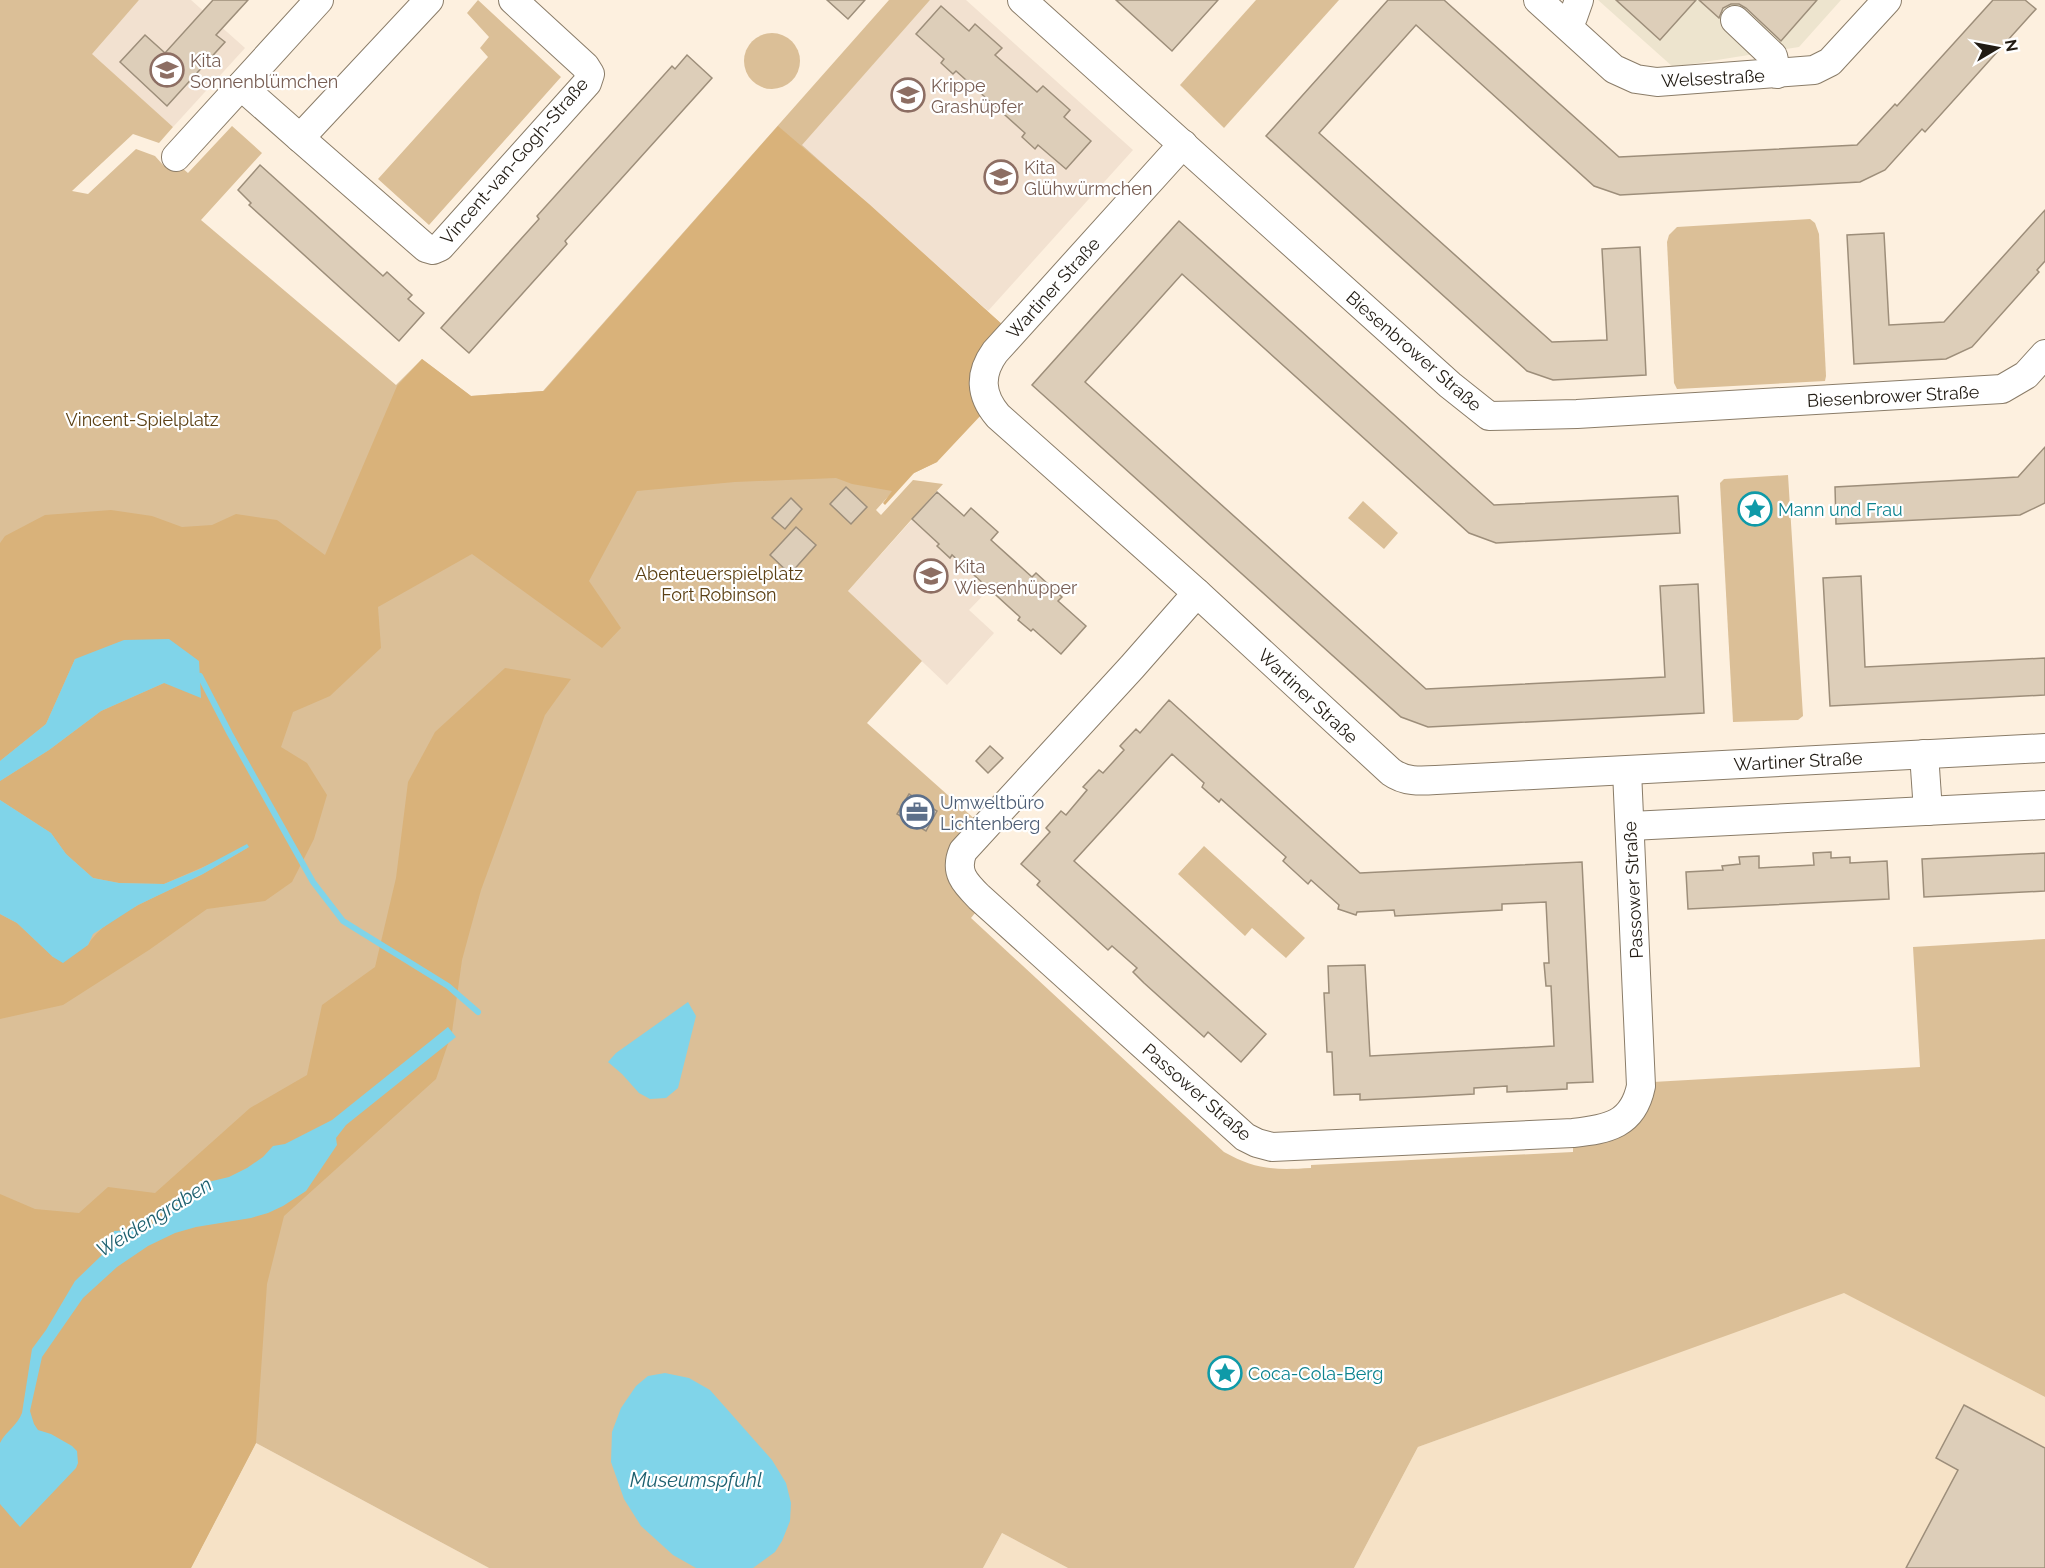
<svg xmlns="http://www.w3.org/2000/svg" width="2045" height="1568" viewBox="0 0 2045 1568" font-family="Raleway,sans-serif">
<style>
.commercial{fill:#ede4ce}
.built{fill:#f6e2c6}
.education{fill:#f2e1d0}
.green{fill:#dbbf97}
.forest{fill:#d9b27a}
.water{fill:#80d4e9}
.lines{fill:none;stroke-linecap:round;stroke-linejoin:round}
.stream{stroke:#80d4e9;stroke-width:6}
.building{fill:#ddceb9;stroke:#9d8e7a;stroke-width:1.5}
.minor-casing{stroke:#8a7c68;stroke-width:30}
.minor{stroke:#fff;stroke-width:28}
.labels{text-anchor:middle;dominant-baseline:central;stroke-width:4.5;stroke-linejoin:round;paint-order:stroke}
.education-label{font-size:18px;fill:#785e54;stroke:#fff;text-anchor:start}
.street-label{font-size:18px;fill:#211b13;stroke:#fff}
.park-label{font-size:18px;fill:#5b4014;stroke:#fff}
.culture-label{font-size:18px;fill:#0d838f;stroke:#fff;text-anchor:start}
.service-label{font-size:18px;fill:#4e5e75;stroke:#fff;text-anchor:start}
.water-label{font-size:20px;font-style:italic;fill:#1d606f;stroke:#fff}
</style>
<rect width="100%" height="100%" fill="#fdf0df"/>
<!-- commercial -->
<polygon class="commercial" points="1598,0 1841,0 1799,47 1673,67"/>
<!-- built -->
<g class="built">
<polygon points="1844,1292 2045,1397 2045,1568 1354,1568 1418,1447"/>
<polygon points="256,1443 489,1568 191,1568"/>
<polygon points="1002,1533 1068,1568 983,1568"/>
</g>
<!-- education -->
<g class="education">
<polygon points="139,0 191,0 245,48 173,127 91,54"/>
<polygon points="930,0 966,0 1133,150 988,311 801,145"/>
<polygon points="937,492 1015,562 969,610 994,633 947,685 848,591"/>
</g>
<!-- green -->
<g class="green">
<path d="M 0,0 L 139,0 L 92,54 L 173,127 L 159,143 L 133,134 L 72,191 L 88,194 L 136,149 L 155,156 L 164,166 L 182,168 L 188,173 L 232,126 L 262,153 L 201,220 L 396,385 L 422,359 L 471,396 L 543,391 L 889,0 L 930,0 L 802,145 L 1005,327 L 937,462 L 914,473 L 903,480 L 876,510 L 881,515 L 913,480 L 943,484 L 848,591 L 922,661 L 867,723 L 978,822 L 958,842 L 979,908 L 971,918 L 1224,1152 C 1256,1170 1275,1170 1311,1168 L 1311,1165 L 1573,1152 L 1573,1140 L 1653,1082 L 1920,1067 L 1913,947 L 2045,939 L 2045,1397 L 1844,1293 L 1418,1447 L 1354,1568 L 1068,1568 L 1002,1533 L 983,1568 L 489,1568 L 256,1443 L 191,1568 L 0,1568 Z"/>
<polygon points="478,0 561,77 429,225 378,179 488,57 480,48 489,37 467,13"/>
<polygon points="1256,0 1339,0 1224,128 1180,85"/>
<circle cx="772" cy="61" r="28"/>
<polygon points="1810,219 1815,223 1819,234 1826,376 1825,381 1677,389 1674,383 1667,242 1669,235 1677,227"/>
<polygon points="1788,475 1803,716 1798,720 1733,722 1720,483 1724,479"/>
<polygon points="1363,501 1398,533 1384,549 1348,518"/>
<polygon points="1204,846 1305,938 1286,958 1252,928 1245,936 1178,874"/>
</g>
<!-- forest -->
<g class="forest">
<path d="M 778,126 L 869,204 L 1005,327 L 983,413 L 937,462 L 914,473 L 885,505 L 883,503 L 892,491 L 852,484 L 836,478 L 735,482 L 637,491 L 589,581 L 621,628 L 602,648 L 472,554 L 378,607 L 381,648 L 330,696 L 293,712 L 281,747 L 307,763 L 327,795 L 314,839 L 292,882 L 265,901 L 207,909 L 149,950 L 63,1005 L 0,1019 L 0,914 L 17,923 L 53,957 L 88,945 C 104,915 170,891 201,875 C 217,866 233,856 249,847 L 164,884 L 119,883 L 93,878 L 66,854 L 51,833 L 0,800 L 0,781 L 49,750 L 101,711 L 164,683 L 199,661 L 75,659 L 46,724 L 0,761 L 0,543 L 5,536 L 45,515 L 111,510 L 152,516 L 182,527 L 212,525 L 236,514 L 277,520 L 325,555 L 397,386 L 422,359 L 471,396 L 544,391 Z"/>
<polygon points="505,668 571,679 545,715 481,890 462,960 452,1032 436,1079 284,1216 267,1284 256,1443 191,1568 0,1568 0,1194 35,1209 79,1213 108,1187 155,1193 250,1108 307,1075 322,1005 375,967 396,878 408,782 435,732"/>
</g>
<!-- water -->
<g class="water">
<polygon points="169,639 199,661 201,698 164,683 101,711 49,750 0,781 0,761 46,724 75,659 124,640"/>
<polygon points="0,800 51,833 66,854 93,878 119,883 164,884 200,869 247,844 249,847 203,874 138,905 93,934 88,945 63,963 53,957 17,923 0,914"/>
<polygon points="688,1002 696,1016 678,1088 666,1098 650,1099 639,1093 622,1074 608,1062 616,1053"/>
<path d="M 448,1027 L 456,1037 L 346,1125 L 336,1138 L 337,1145 L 306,1191 L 283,1206 L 268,1213 L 251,1218 L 196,1227 L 175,1233 L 148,1246 L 117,1267 L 83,1298 L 42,1357 L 30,1411 L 34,1424 L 38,1430 L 51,1434 L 72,1446 L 77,1451 L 78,1463 L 76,1468 L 20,1527 L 0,1504 L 0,1443 C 6,1431 17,1426 22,1413 L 32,1349 L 46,1330 L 75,1281 L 101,1256 L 110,1243 L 114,1231 L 131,1230 L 140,1234 L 204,1183 L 229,1177 L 247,1168 L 263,1157 L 273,1146 L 285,1144 L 332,1120 Z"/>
<polygon points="665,1373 689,1378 710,1390 772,1460 786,1483 791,1503 790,1521 782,1541 775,1552 753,1568 696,1568 673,1555 641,1526 624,1499 611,1462 612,1432 621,1408 636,1386 648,1376"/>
</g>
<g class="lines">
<!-- stream -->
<polyline class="stream" points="200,676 230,734 313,882 343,921 448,986 478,1012"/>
</g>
<!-- building -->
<g class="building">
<polygon points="213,0 248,0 216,35 225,42 167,106 120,62 145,35 165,53"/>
<polygon points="827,0 865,0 848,19"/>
<polygon points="1116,0 1218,0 1172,51"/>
<polygon points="1388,0 1444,0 1619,157 1857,145 1895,104 1897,106 1993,0 2025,0 2036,9 1925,132 1922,129 1885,170 1860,182 1620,195 1594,186 1416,25 1319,133 1552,342 1607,340 1602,249 1640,247 1646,375 1553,380 1527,371 1266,136"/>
<polygon points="1616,0 1696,0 1660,40"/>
<polygon points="1699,0 1817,0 1781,41 1746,8 1739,4 1731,4 1723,8 1719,18"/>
<polygon points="941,6 969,31 975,24 1002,48 995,55 1037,92 1043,86 1070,110 1064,117 1091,141 1066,169 1038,145 1035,149 1022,137 1025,133 956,71 953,74 941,63 944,59 916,34"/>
<polygon points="687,55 712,78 565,241 567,244 469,353 441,328 539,219 537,216 672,66 675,69"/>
<polygon points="260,165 383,276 387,272 412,295 408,299 424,313 399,341 249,205 251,203 238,190"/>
<polygon points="2045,210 2045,261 2037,270 2039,272 1972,347 1946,359 1854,364 1847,235 1884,233 1889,325 1944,322"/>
<polygon points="1179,221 1494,505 1678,496 1680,533 1496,543 1469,533 1182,274 1085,382 1426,689 1665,677 1660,586 1698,584 1704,713 1428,727 1401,717 1032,385"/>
<polygon points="2045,447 2045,503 2020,515 1836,524 1835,487 2018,477"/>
<polygon points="846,487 867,507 851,524 830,504"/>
<polygon points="937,492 964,516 971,508 998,532 991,540 1032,577 1036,573 1062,597 1058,601 1086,626 1061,654 1033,629 1031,631 1018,620 1020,617 952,555 950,558 937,546 939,544 912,519"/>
<polygon points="791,498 802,509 785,529 772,518"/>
<polygon points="796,527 816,545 790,574 770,555"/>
<polygon points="1861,576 1865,667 2045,658 2045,695 1830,706 1823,578"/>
<polygon points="1169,700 1360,873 1582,862 1593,1082 1567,1083 1567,1089 1507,1092 1507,1086 1474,1088 1474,1094 1421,1097 1360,1100 1360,1094 1334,1095 1332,1052 1327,1052 1324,993 1329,993 1328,966 1365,965 1370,1056 1554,1046 1551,986 1546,986 1544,963 1549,963 1546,902 1502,904 1502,910 1395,916 1394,910 1357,912 1356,915 1338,909 1339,905 1311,880 1308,884 1283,861 1286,857 1221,799 1219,802 1202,787 1204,783 1172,754 1074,861 1266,1034 1241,1062 1208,1032 1204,1037 1144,983 1133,972 1137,968 1112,946 1108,950 1037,885 1040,881 1021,864 1050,832 1046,828 1061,811 1066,815 1087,790 1083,787 1099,770 1103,773 1124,750 1120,746 1136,729 1140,733"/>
<polygon points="990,746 1003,758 988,773 976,761"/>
<polygon points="909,794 937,811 926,831 897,814"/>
<polygon points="1831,852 1831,858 1850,857 1850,863 1887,861 1889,899 1688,909 1686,872 1723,870 1722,866 1740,864 1739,857 1759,856 1759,868 1814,865 1813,853"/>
<polygon points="2045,853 2045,891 1924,897 1922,859"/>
<polygon points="1964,1405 2045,1448 2045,1568 1906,1568 1958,1470 1936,1458"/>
</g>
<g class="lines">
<defs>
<g id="minor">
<polyline points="1022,0 1450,385 1489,416 1577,414 2002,389 2026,375 2045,354"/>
<polyline points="1538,0 1614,69 1636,79 1657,82 1814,70 1830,62 1887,0"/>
<polyline points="1573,17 1579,0"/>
<polyline points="1735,20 1773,56 1777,74"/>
<polyline points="241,86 300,138 429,0"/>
<polyline points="300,138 426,248 433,250 440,247 587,83 590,74 585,66 513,0"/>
<path d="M 1183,144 L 995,352 C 979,374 980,395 998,416 L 1197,593 L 1391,772 C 1405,782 1420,781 1436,780 L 2045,748"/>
<polyline points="176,157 319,0"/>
<path d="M 1197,593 L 1132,667 L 963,851 C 954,872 965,883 979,897 L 1245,1137 L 1257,1143 L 1272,1147 L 1573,1133 C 1608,1129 1633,1125 1641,1086 L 1627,771"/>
<polyline points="1924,754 1928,811"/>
<polyline points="1631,826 2045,805"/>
</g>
</defs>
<!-- minor casing -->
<use href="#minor" class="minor-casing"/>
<!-- minor -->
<use href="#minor" class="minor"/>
</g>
<!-- icons -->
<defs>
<symbol id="school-ring" viewBox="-11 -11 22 22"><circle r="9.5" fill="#fff" stroke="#8d6e63" stroke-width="1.5"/><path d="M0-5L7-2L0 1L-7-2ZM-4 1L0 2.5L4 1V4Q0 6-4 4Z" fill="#8d6e63"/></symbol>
<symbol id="sight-ring" viewBox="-11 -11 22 22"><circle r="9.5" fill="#fff" stroke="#0f9aa8" stroke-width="1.5"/><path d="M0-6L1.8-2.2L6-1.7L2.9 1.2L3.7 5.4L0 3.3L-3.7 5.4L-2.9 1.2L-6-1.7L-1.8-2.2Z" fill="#0f9aa8"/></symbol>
<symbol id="office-ring" viewBox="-11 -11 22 22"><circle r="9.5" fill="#fff" stroke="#5c6f8a" stroke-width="1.5"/><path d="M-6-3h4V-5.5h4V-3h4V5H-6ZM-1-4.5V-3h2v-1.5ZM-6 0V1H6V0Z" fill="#5c6f8a"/></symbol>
</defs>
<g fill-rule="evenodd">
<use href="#school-ring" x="148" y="51" width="38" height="38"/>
<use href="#school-ring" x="889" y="76" width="38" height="38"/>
<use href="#school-ring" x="982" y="158" width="38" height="38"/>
<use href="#sight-ring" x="1736" y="490" width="38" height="38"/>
<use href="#school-ring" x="912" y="557" width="38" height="38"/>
<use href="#office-ring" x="898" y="793" width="38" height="38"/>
<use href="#sight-ring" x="1206" y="1354" width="38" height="38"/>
</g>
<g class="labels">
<!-- education labels -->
<g class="education-label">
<text x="190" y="60">Kita<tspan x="190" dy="21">Sonnenblümchen</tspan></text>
<text x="931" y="85">Krippe<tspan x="931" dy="21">Grashüpfer</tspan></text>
<text x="1024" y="167">Kita<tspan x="1024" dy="21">Glühwürmchen</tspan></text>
<text x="954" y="566">Kita<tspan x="954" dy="21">Wiesenhüpper</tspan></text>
</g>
<!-- street labels -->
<g class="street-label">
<text transform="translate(1713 78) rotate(-3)">Welsestraße</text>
<text transform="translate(514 161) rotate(-49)">Vincent-van-Gogh-Straße</text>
<text transform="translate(1053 288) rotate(-48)">Wartiner Straße</text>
<text transform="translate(1414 351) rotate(41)">Biesenbrower Straße</text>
<text transform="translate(1893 396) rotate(-3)">Biesenbrower Straße</text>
<text transform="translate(1308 696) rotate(43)">Wartiner Straße</text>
<text transform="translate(1798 761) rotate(-3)">Wartiner Straße</text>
<text transform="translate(1633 890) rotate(-93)">Passower Straße</text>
<text transform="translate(1197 1092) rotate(41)">Passower Straße</text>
</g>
<!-- park labels -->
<g class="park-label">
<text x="142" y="419">Vincent-Spielplatz</text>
<text x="719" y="573">Abenteuerspielplatz<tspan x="719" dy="21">Fort Robinson</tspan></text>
</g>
<!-- culture labels -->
<g class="culture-label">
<text x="1778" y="509">Mann und Frau</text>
<text x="1248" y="1373">Coca-Cola-Berg</text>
</g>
<!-- service labels -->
<g class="service-label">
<text x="940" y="802">Umweltbüro<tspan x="940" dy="21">Lichtenberg</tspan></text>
</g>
<!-- water labels -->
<g class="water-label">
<text transform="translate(154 1217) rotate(-32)">Weidengraben</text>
<text x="696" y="1480">Museumspfuhl</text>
</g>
</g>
<!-- north arrow -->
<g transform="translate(1997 48) rotate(80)" stroke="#ffffff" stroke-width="4.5" paint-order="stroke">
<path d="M0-4.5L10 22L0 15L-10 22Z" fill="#211b13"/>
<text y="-9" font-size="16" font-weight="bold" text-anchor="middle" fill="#211b13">N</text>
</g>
</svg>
